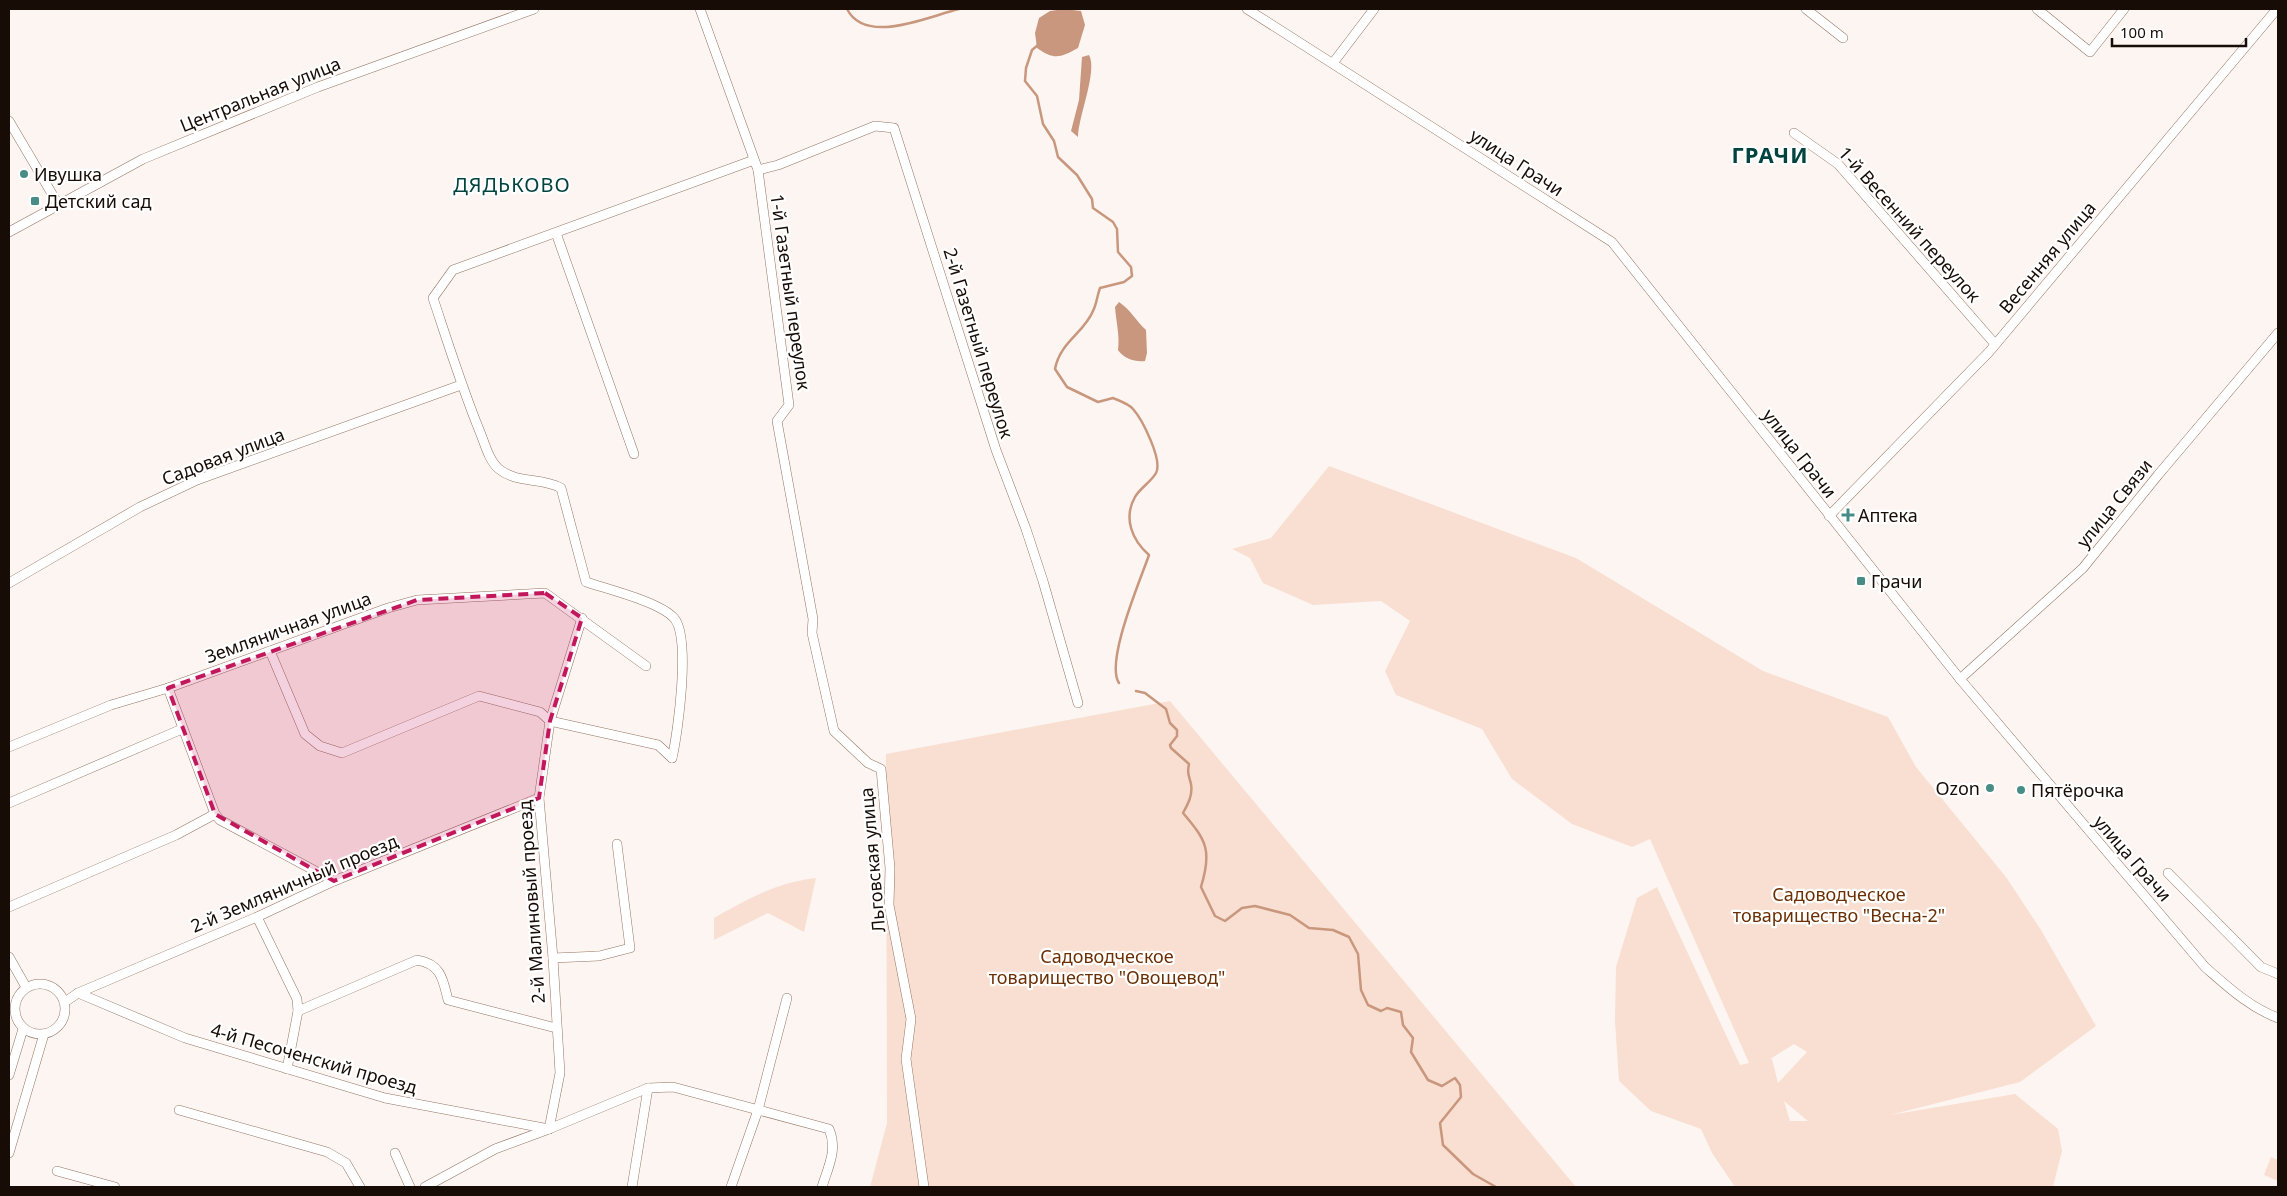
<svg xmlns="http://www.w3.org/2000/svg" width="2287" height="1196" viewBox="0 0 2287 1196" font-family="'Noto Sans',sans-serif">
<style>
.green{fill:#f9dfd1;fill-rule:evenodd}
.water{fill:#c8977d}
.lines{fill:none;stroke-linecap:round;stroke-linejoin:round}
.stream{stroke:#c8977d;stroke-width:2.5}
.minor-casing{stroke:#947564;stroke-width:10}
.minor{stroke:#fff;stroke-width:9}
.marked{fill:#c2185b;fill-opacity:0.2;stroke:#c2185b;stroke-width:4;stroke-dasharray:10 6;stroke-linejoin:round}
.poi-dot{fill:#478d86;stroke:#fff;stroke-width:2}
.labels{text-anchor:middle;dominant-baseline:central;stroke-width:4.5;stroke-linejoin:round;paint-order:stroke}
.street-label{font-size:18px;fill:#170c06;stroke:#fff}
.poi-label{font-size:18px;fill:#170c06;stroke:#fff;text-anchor:start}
.park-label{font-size:18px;fill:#6b2f03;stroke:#fff}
.quarter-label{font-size:20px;letter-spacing:1px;fill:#01433f;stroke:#fff}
.district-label{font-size:22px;font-weight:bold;letter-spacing:1px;fill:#01433f;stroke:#fff}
</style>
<rect width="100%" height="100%" fill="#fdf5f1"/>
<!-- green -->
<g class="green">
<path d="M 1329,466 L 1576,558 L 1763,671 L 1888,717 L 1916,767 L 2006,877 L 2041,930 L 2096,1026 L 2020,1082 L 1890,1115 L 2015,1094 L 2058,1129 L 2062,1151 L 2053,1187 L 1735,1187 L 1712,1153 L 1701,1129 L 1651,1111 L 1619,1081 L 1615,1021 L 1616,967 L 1637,898 L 1657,887 L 1740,1065 L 1749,1063 L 1650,839 L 1632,847 L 1572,824 L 1512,779 L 1482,729 L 1396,695 L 1385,671 L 1410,621 L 1381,601 L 1313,605 L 1263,583 L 1250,558 L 1232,549 L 1271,538 ZM 1794,1044 L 1807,1052 L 1778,1083 L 1772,1059 L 1770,1059 ZM 1784,1101 L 1808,1121 L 1790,1121 Z"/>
<polygon points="1170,701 1576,1187 870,1187 887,1123 886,754"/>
<path d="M 816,878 L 804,932 L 768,913 L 714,940 L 714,918 C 748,899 777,882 816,878 Z"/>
<polygon points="2271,1157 2278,1160 2278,1181 2264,1175"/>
</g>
<!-- water -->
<g class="water">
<path d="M 1064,9 L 1081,11 L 1085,25 L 1078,48 C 1060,58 1054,60 1037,48 L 1035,33 L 1039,18 L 1050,11 Z"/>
<path d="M 1089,55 C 1098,71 1078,117 1078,137 L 1071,131 L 1079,100 L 1082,57 Z"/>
<path d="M 1119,302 C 1131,310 1136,321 1146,330 L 1147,353 L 1145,361 C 1135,362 1124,359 1118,350 C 1120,336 1116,321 1115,307 Z"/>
</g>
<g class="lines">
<!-- stream -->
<g class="stream">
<path d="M 847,9 C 866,46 929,16 959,9"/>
<path d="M 1038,45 L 1032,50 L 1026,68 L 1025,81 L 1037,96 L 1043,124 L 1054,141 L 1058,157 L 1077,175 L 1092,199 L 1093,208 L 1113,222 L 1117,229 L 1118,252 L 1131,267 L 1132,276 L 1124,282 L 1100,288 C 1097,296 1097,303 1093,311 C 1084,333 1060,342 1055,369 L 1067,387 L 1098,402 L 1113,398 C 1120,401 1129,404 1133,409 C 1142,419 1163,460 1156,473 C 1151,482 1140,488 1135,497 C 1123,518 1132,540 1149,555 C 1140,581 1105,662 1119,683"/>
<path d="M 1136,691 L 1145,693 L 1166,709 L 1170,723 L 1177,730 L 1177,736 L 1170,745 L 1171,748 L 1189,764 C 1187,773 1189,776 1191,784 C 1193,795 1188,804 1183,813 C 1207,841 1212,851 1201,887 L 1215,916 L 1225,921 L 1242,908 L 1255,906 L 1290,915 L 1309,928 L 1333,930 L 1349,937 L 1358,954 L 1361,990 L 1368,1005 L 1381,1011 L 1387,1008 L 1401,1012 L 1403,1025 L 1413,1038 L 1411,1052 L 1428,1080 L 1442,1086 L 1455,1078 L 1460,1085 L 1461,1097 L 1440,1123 L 1443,1145 L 1473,1174 L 1496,1187"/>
</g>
<defs>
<g id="minor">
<polyline points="700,9 758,170 789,405 777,421 813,619 812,633 834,731 868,763 881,769 890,868 889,905 911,1019 906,1059 924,1187"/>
<path d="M 1247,9 L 1612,242 L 1960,679 L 2205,967 C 2228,987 2249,1007 2278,1018"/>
<polyline points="1806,9 1843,38"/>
<polyline points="2037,9 2090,52 2124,9"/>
<polyline points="1333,63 1374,9"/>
<polyline points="9,121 58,204"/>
<polyline points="1794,133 1838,164 1995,344"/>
<polyline points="758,170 778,165 875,126 894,128 996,450 1026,529 1043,581 1078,703"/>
<polyline points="9,232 143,159 318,87 534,9"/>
<polyline points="556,233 634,454"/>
<polyline points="1829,516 1989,352 2277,9"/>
<polyline points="9,583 140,507 197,480 461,385"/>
<polyline points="270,651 305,734 320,746 342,753 479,696 540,712 550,721 658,745 672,758"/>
<polyline points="1960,679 2083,568 2158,475 2278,333"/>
<polyline points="168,688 215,814 220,820 334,881"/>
<polyline points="9,747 111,705 168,688 388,608 417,600 545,593 646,666"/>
<path d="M 672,758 C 678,733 691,637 674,618 C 660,602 607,589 586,582 L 561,488 C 542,477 517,484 499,469 C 489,461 485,444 480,432 C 462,388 448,343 433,298 L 453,270 L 754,160"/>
<polyline points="9,803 182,729"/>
<polyline points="2168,873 2261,967 2278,974"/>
<polyline points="9,907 176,835 215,814"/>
<polyline points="257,917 297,999 298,1011 287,1069"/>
<polyline points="9,957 26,987"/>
<polyline points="553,958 599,956 630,948 617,844"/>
<circle cx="40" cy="1009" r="25"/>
<polyline points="78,993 185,1038 385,1098 549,1129"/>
<polyline points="65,1002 78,993 257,917 334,881 539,798"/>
<path d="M 298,1011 L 417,960 C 441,964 443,979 448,1000 L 556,1028"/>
<polyline points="9,1075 23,1029"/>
<polyline points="179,1110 327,1152 346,1163 360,1187"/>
<polyline points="549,1129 560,1073 553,958 539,798 550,721 582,618"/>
<polyline points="9,1153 44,1034"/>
<polyline points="395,1153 410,1187"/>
<polyline points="57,1171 115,1187"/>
<path d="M 425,1187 L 495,1149 L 549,1129 L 648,1088 L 673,1087 L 829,1129 C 838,1150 828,1167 822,1187"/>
<polyline points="632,1187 648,1088"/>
<polyline points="731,1187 758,1110 787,998"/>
</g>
</defs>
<!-- minor casing -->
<use href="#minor" class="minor-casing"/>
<!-- minor -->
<use href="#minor" class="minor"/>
</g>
<!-- marked area -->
<path class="marked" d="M 545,593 L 582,618 L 550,721 L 539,798 L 334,881 L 215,814 L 168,688 L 417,600 Z"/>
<!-- markers -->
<g class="poi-dot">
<circle cx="24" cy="174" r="5"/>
<rect x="30" y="196" width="10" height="10" rx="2.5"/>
<path d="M1845.5 507.5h5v5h5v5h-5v5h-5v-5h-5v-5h5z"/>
<rect x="1856" y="576" width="10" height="10" rx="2.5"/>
<circle cx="1990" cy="788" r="5"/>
<circle cx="2021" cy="790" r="5"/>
</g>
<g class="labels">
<!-- street labels -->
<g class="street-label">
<text transform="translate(260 94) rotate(-22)">Центральная улица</text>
<text transform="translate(1517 162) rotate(33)">улица Грачи</text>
<text transform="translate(1910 224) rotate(48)">1-й Весенний переулок</text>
<text transform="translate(2047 257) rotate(-50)">Весенняя улица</text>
<text transform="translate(791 292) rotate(82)">1-й Газетный переулок</text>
<text transform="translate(979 343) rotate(73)">2-й Газетный переулок</text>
<text transform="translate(1800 453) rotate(52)">улица Грачи</text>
<text transform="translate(223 456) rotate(-21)">Садовая улица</text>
<text transform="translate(2114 503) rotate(-51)">улица Связи</text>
<text transform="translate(288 627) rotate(-20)">Земляничная улица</text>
<text transform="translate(2133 858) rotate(49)">улица Грачи</text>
<text transform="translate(872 860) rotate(-95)">Льговская улица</text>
<text transform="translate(294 883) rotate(-23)">2-й Земляничный проезд</text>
<text transform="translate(531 902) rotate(-94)">2-й Малиновый проезд</text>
<text transform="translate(314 1058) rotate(16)">4-й Песоченский проезд</text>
</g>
<!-- poi labels -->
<g class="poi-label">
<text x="34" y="174">Ивушка</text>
<text x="45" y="201">Детский сад</text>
<text x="1858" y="515">Аптека</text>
<text x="1871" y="581">Грачи</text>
<text x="1980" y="788" text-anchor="end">Ozon</text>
<text x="2031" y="790">Пятёрочка</text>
</g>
<!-- park labels -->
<g class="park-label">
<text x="1839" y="894">Садоводческое<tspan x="1839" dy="21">товарищество "Весна-2"</tspan></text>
<text x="1107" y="956">Садоводческое<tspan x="1107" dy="21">товарищество "Овощевод"</tspan></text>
</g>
<!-- quarter labels -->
<g class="quarter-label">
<text x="512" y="184">ДЯДЬКОВО</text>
</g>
<!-- district labels -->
<g class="district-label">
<text x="1770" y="154">ГРАЧИ</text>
</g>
</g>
<!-- border -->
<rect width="2287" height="1196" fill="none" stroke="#170c06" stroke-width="20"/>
<!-- scale -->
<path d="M2112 38v8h134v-8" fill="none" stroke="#170c06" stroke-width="2.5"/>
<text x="2120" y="38" font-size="15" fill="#170c06" stroke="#ffffff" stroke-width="4" paint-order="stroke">100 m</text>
</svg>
